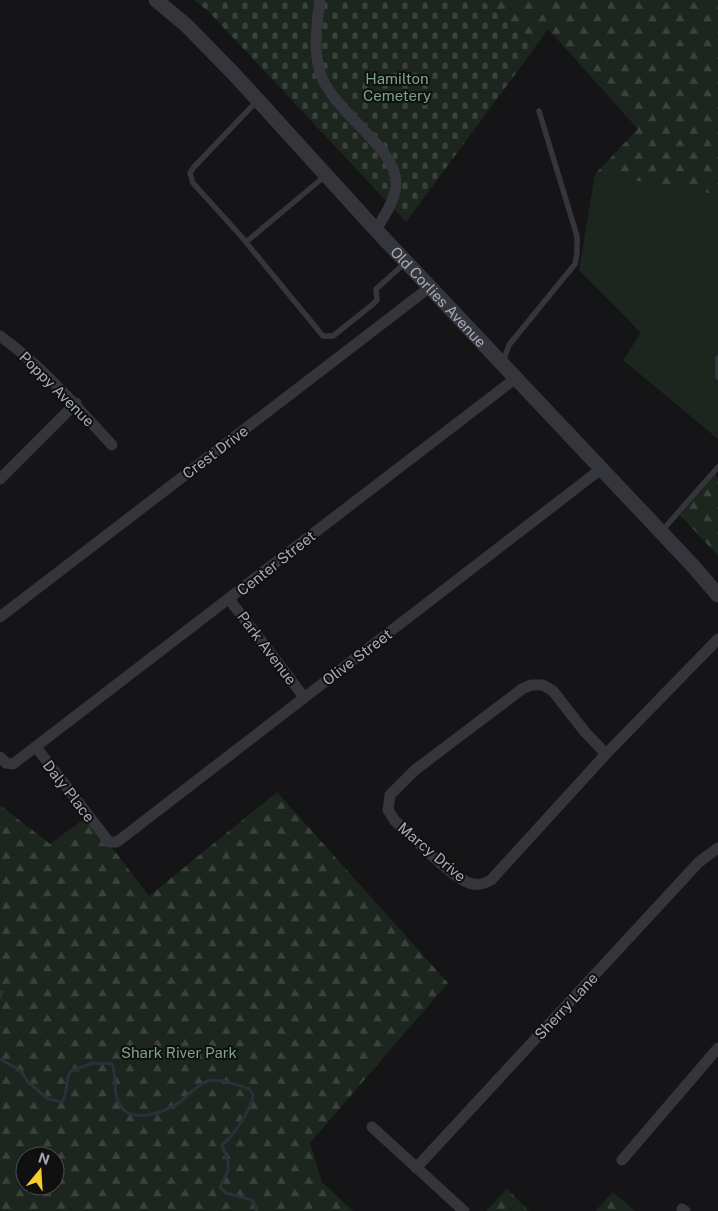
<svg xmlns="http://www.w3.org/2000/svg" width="718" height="1211" viewBox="0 0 718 1211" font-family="'Public Sans',sans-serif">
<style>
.green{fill:#1c251e}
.forest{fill:url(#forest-firs);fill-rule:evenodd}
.cemetery{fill:url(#cemetery-stones)}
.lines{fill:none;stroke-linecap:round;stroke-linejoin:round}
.stream{stroke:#2a313b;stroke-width:3}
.service{stroke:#35363c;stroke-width:5.5}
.minor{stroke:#35363c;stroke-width:11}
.tertiary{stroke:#35363c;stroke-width:15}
.labels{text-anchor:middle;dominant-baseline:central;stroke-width:4;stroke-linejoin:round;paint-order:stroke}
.park-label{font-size:15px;fill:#7ca383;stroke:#101011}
.street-label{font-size:15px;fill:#a6a9b7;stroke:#101011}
</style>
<defs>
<pattern id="forest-firs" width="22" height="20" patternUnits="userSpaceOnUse" patternTransform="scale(1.25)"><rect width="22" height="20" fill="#1c251e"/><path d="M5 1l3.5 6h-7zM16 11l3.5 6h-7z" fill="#3a423c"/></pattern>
<pattern id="cemetery-stones" width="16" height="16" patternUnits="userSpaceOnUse" patternTransform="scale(1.25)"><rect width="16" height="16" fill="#1c251e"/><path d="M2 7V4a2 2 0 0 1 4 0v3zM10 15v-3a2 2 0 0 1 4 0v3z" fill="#3a423c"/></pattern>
</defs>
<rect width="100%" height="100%" fill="#151416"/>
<!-- green -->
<polygon class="green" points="595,174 709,193 718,185 718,439 623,360 641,333 579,270"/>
<!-- forest -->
<g class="forest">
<polygon points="482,0 718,0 718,185 709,193 595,174 638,129 548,29 536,46"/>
<polygon points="716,474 718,480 718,556 680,515"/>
<path d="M 277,792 L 448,983 L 310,1143 L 322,1182 L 353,1211 L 0,1211 L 0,805 L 50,844 L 88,816 L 149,896 ZM 25,1156 L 55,1156 L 55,1186 L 25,1186 Z"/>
<polygon points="507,1189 529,1211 486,1211"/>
<polygon points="613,1192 635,1211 595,1211"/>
</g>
<!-- cemetery -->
<polygon class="cemetery" points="194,0 482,0 536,46 406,222 208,11"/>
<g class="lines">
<!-- stream -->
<g class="stream">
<polyline points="0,992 2,992 0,997"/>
<path d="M 0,1059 L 21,1071 L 27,1081 L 48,1099 L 62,1102 C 69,1093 64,1080 71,1071 L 93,1063 L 112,1064 C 117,1077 112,1092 120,1105 C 132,1125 165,1112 180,1102 C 189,1095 196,1085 208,1081 C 218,1078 239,1085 249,1089 L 253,1094 C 254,1105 232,1138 222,1145 L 228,1162 L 228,1171 L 220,1187 L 226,1193 L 252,1200 L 257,1211"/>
</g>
<!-- service -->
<g class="service">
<polyline points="257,101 194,167 190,173 193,183 240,235 323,336 333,336 372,305 377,300 376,289 405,263"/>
<polyline points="246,242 325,176"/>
<polyline points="718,358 718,377"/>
<polyline points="503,362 509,345 575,264 577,253 577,236 539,111"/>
<polyline points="661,532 718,467"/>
</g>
<!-- minor -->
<g class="minor">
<path d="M 320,0 C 317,24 313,49 320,72 C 331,111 398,148 396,184 C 395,201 384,216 376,230"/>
<path d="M 0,336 C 43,367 76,406 112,445"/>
<polyline points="0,479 76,403"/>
<polyline points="229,599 304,697"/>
<polyline points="0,617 430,287"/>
<path d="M 531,685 L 543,685 L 553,691 L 585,732 L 606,754 L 491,880 C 484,884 477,886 469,883 C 451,877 411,835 395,821 L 388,810 L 390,795 L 415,770 L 522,689 Z"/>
<polyline points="36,747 109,842 117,842 601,469"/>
<polyline points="606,754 718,639"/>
<polyline points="0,757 6,763 13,764 516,378"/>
<polyline points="372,1127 464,1211"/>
<polyline points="622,1160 718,1048"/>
<polyline points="416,1168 699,862 718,848"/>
<polyline points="682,1209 685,1211"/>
</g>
<!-- tertiary -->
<path class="tertiary" id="s1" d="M 156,0 L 186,25 L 234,74 L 376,230 L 694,567 L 718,595"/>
</g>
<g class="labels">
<!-- park labels -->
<g class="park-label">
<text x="397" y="78">Hamilton<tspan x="397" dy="17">Cemetery</tspan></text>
<text x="179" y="1052">Shark River Park</text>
</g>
<!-- street labels -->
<g class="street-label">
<text stroke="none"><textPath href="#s1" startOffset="410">Old Corlies Avenue</textPath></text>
<text transform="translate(57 389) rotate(45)">Poppy Avenue</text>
<text transform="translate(215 452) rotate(-37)">Crest Drive</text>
<text transform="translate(276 563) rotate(-38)">Center Street</text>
<text transform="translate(267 648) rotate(53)">Park Avenue</text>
<text transform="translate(357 657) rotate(-37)">Olive Street</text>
<text transform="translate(69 791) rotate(52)">Daly Place</text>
<text transform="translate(432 852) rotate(40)">Marcy Drive</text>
<text transform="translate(566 1006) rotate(-47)">Sherry Lane</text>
</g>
</g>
<!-- north arrow -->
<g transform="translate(40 1171) rotate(18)"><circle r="24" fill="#101011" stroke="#4c4d53"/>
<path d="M0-4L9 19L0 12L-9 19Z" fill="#f8cd2b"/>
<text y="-8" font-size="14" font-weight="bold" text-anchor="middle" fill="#a6a9b7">N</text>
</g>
</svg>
